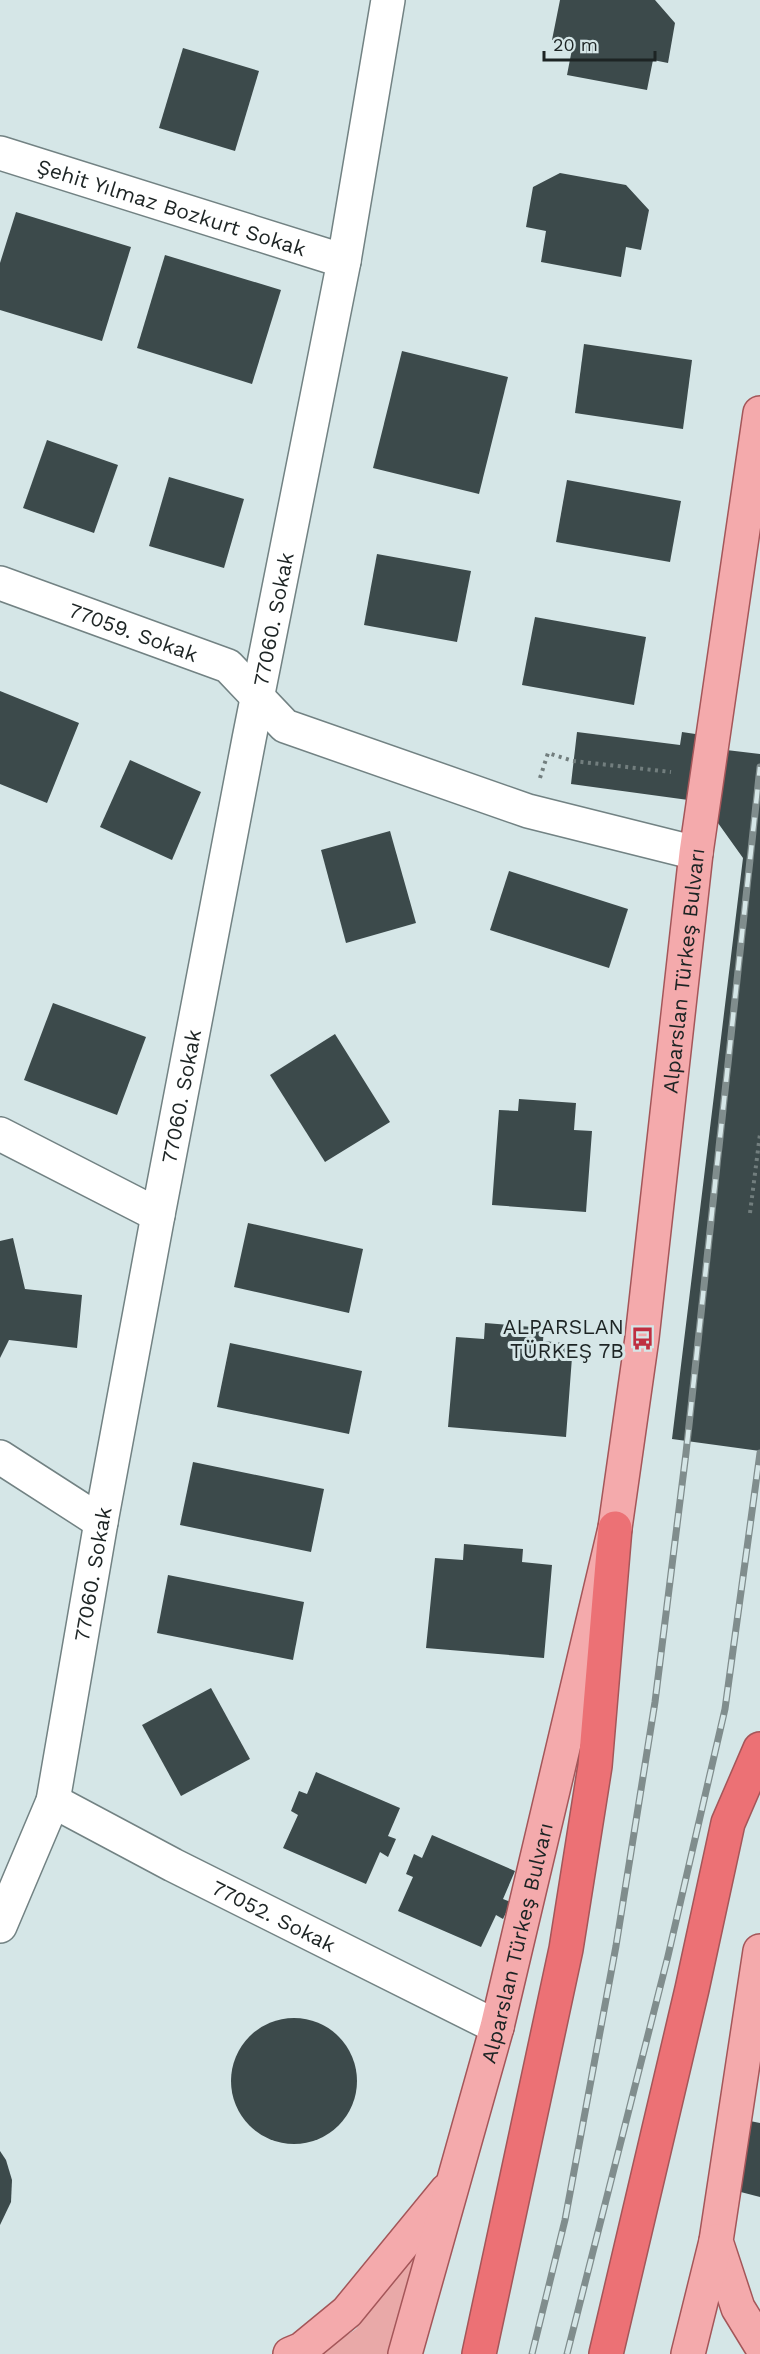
<svg xmlns="http://www.w3.org/2000/svg" width="760" height="2354" viewBox="0 0 760 2354" font-family="'Work Sans',sans-serif">
<style>
.green{fill:#e9a9a8}
.building{fill:#3c4a4b}
.lines{fill:none;stroke-linecap:round;stroke-linejoin:round}
.minor-casing{stroke:#728283;stroke-width:36}
.major-casing{stroke:#a45659;stroke-width:36}
.highway-casing{stroke:#a45659;stroke-width:36}
.path{stroke:#727e7e;stroke-width:4;stroke-dasharray:3 4.5;stroke-linecap:butt}
.minor{stroke:#fff;stroke-width:33}
.major{stroke:#f4aaac;stroke-width:33}
.highway{stroke:#ec7175;stroke-width:33}
.rail-casing{stroke:#808d8d;stroke-width:7}
.rail{stroke:#d5e6e7;stroke-width:4.5;stroke-dasharray:14;stroke-linecap:butt}
.labels{text-anchor:middle;dominant-baseline:central;stroke-width:6;stroke-linejoin:round;paint-order:stroke}
.street-label{font-size:21px;fill:#1d2424;stroke:#d5e6e7}
.poi-label{font-size:21px;fill:#1d2424;stroke:#d5e6e7;text-anchor:end}
</style>
<rect width="100%" height="100%" fill="#d5e6e7"/>
<!-- green -->
<polygon class="green" points="415,2254 388,2354 319,2354 356,2329"/>
<!-- building -->
<g class="building">
<polygon points="560,0 655,0 675,23 668,63 653,60 647,90 567,75 573,44 552,40"/>
<polygon points="183,48 259,71 235,151 159,128"/>
<polygon points="560,173 626,185 649,210 641,250 626,247 621,277 541,262 546,231 526,227 533,187"/>
<polygon points="16,212 131,247 102,341 0,310 0,263"/>
<polygon points="165,255 281,290 252,384 137,348"/>
<polygon points="584,344 692,360 683,429 575,413"/>
<polygon points="402,351 508,377 479,494 373,468"/>
<polygon points="47,440 118,465 94,533 23,508"/>
<polygon points="169,477 244,499 224,568 149,546"/>
<polygon points="567,480 681,501 670,562 556,542"/>
<polygon points="377,554 471,571 457,642 364,625"/>
<polygon points="535,617 646,637 634,705 522,685"/>
<polygon points="0,691 79,723 47,803 0,784"/>
<polygon points="577,732 680,745 682,732 702,735 701,747 760,754 760,1451 672,1439 743,858 703,802 571,784"/>
<polygon points="130,760 201,792 172,860 100,827"/>
<polygon points="390,831 416,923 346,943 321,850"/>
<polygon points="509,871 628,909 609,968 490,930"/>
<polygon points="53,1003 146,1037 117,1115 24,1080"/>
<polygon points="335,1034 390,1122 325,1162 270,1075"/>
<polygon points="519,1099 576,1103 574,1130 592,1131 586,1212 492,1205 499,1110 518,1111"/>
<polygon points="248,1223 363,1249 349,1313 234,1287"/>
<polygon points="13,1238 25,1289 82,1295 77,1348 9,1340 0,1358 0,1241"/>
<polygon points="485,1323 544,1328 543,1341 573,1344 566,1437 448,1427 456,1337 484,1339"/>
<polygon points="230,1343 362,1371 349,1434 217,1407"/>
<polygon points="193,1462 324,1489 311,1552 180,1525"/>
<polygon points="464,1544 523,1549 522,1562 552,1565 544,1658 426,1648 435,1558 463,1560"/>
<polygon points="168,1575 304,1602 293,1660 157,1633"/>
<polygon points="211,1688 250,1759 181,1796 142,1725"/>
<polygon points="316,1772 400,1808 388,1836 396,1839 388,1857 380,1852 366,1884 283,1848 298,1815 291,1811 299,1791 307,1794"/>
<polygon points="432,1835 515,1871 503,1899 511,1902 503,1919 496,1915 481,1947 398,1911 413,1877 406,1874 414,1854 422,1858"/>
<circle cx="294" cy="2081" r="63"/>
<polygon points="750,2121 760,2123 760,2197 733,2190"/>
<polygon points="0,2151 6,2160 12,2180 11,2202 0,2225"/>
</g>
<g class="lines">
<defs>
<g id="minor">
<path id="s1" d="M 0,153 L 344,261"/>
<path id="s2" d="M 0,583 L 228,666 L 285,726 L 528,811 L 696,853"/>
<polyline points="0,1134 158,1215"/>
<polyline points="0,1457 101,1522"/>
<path id="s3" d="M 53,1801 L 173,1865 L 497,2027"/>
<path id="s4" d="M 0,1926 L 53,1801 L 101,1522 L 158,1215 L 249,739 L 344,261 L 388,0"/>
</g>
<g id="major">
<polyline points="760,1951 716,2241 738,2308 760,2344"/>
<polyline points="290,2354 302,2349 347,2312 447,2190"/>
<path id="s5" d="M 405,2354 L 497,2027 L 615,1528 L 642,1338 L 696,853 L 760,413"/>
<polyline points="688,2354 716,2241"/>
</g>
<g id="highway">
<polyline points="479,2354 566,1949 595,1766 615,1528"/>
<polyline points="606,2354 692,1989 728,1823 760,1749"/>
</g>
</defs>
<!-- minor casing -->
<use href="#minor" class="minor-casing"/>
<!-- major casing -->
<use href="#major" class="major-casing"/>
<!-- highway casing -->
<use href="#highway" class="highway-casing"/>
<!-- path -->
<g class="path">
<polyline points="540,778 548,753 573,761 671,772"/>
<polyline points="750,1213 760,1134"/>
</g>
<!-- minor -->
<use href="#minor" class="minor"/>
<!-- major -->
<use href="#major" class="major"/>
<!-- highway -->
<use href="#highway" class="highway"/>
<defs>
<g id="rail">
<polyline points="532,2354 565,2220 616,1946 655,1702 686,1453 760,767"/>
<polyline points="567,2354 668,1956 725,1709 760,1453"/>
</g>
</defs>
<!-- rail casing -->
<use href="#rail" class="rail-casing"/>
<!-- rail -->
<use href="#rail" class="rail"/>
</g>
<!-- icons -->
<defs>
<symbol id="bus-bare" viewBox="-9 -9 18 18"><path d="M-5-6H5V4H4V6H2V4H-2V6H-4V4H-5ZM-3.5-4V0h7V-4ZM-3.5 1.2v1.5H-2V1.2ZM2 1.2v1.5H3.5V1.2Z" fill="#bf2e40" stroke="#d5e6e7" stroke-width="2.5" paint-order="stroke"/></symbol>
</defs>
<g fill-rule="evenodd">
<use href="#bus-bare" x="626" y="1322" width="33" height="33"/>
</g>
<g class="labels">
<!-- street labels -->
<g class="street-label">
<text stroke="none"><textPath href="#s1" startOffset="180">Şehit Yılmaz Bozkurt Sokak</textPath></text>
<text stroke="none"><textPath href="#s4" startOffset="1338">77060. Sokak</textPath></text>
<text stroke="none"><textPath href="#s2" startOffset="142">77059. Sokak</textPath></text>
<text stroke="none"><textPath href="#s5" startOffset="1414">Alparslan Türkeş Bulvarı</textPath></text>
<text stroke="none"><textPath href="#s4" startOffset="852">77060. Sokak</textPath></text>
<text stroke="none"><textPath href="#s4" startOffset="366">77060. Sokak</textPath></text>
<text stroke="none"><textPath href="#s3" startOffset="249">77052. Sokak</textPath></text>
<text stroke="none"><textPath href="#s5" startOffset="426">Alparslan Türkeş Bulvarı</textPath></text>
</g>
<!-- poi labels -->
<g class="poi-label">
<text x="624" y="1326">ALPARSLAN<tspan x="624" dy="24">TÜRKEŞ 7B</tspan></text>
</g>
</g>
<!-- scale -->
<path d="M544 51v9h111v-9" fill="none" stroke="#1d2424" stroke-width="3"/>
<text x="553" y="51" font-size="18" fill="#1d2424" stroke="#d5e6e7" stroke-width="4.5" paint-order="stroke">20 m</text>
</svg>
